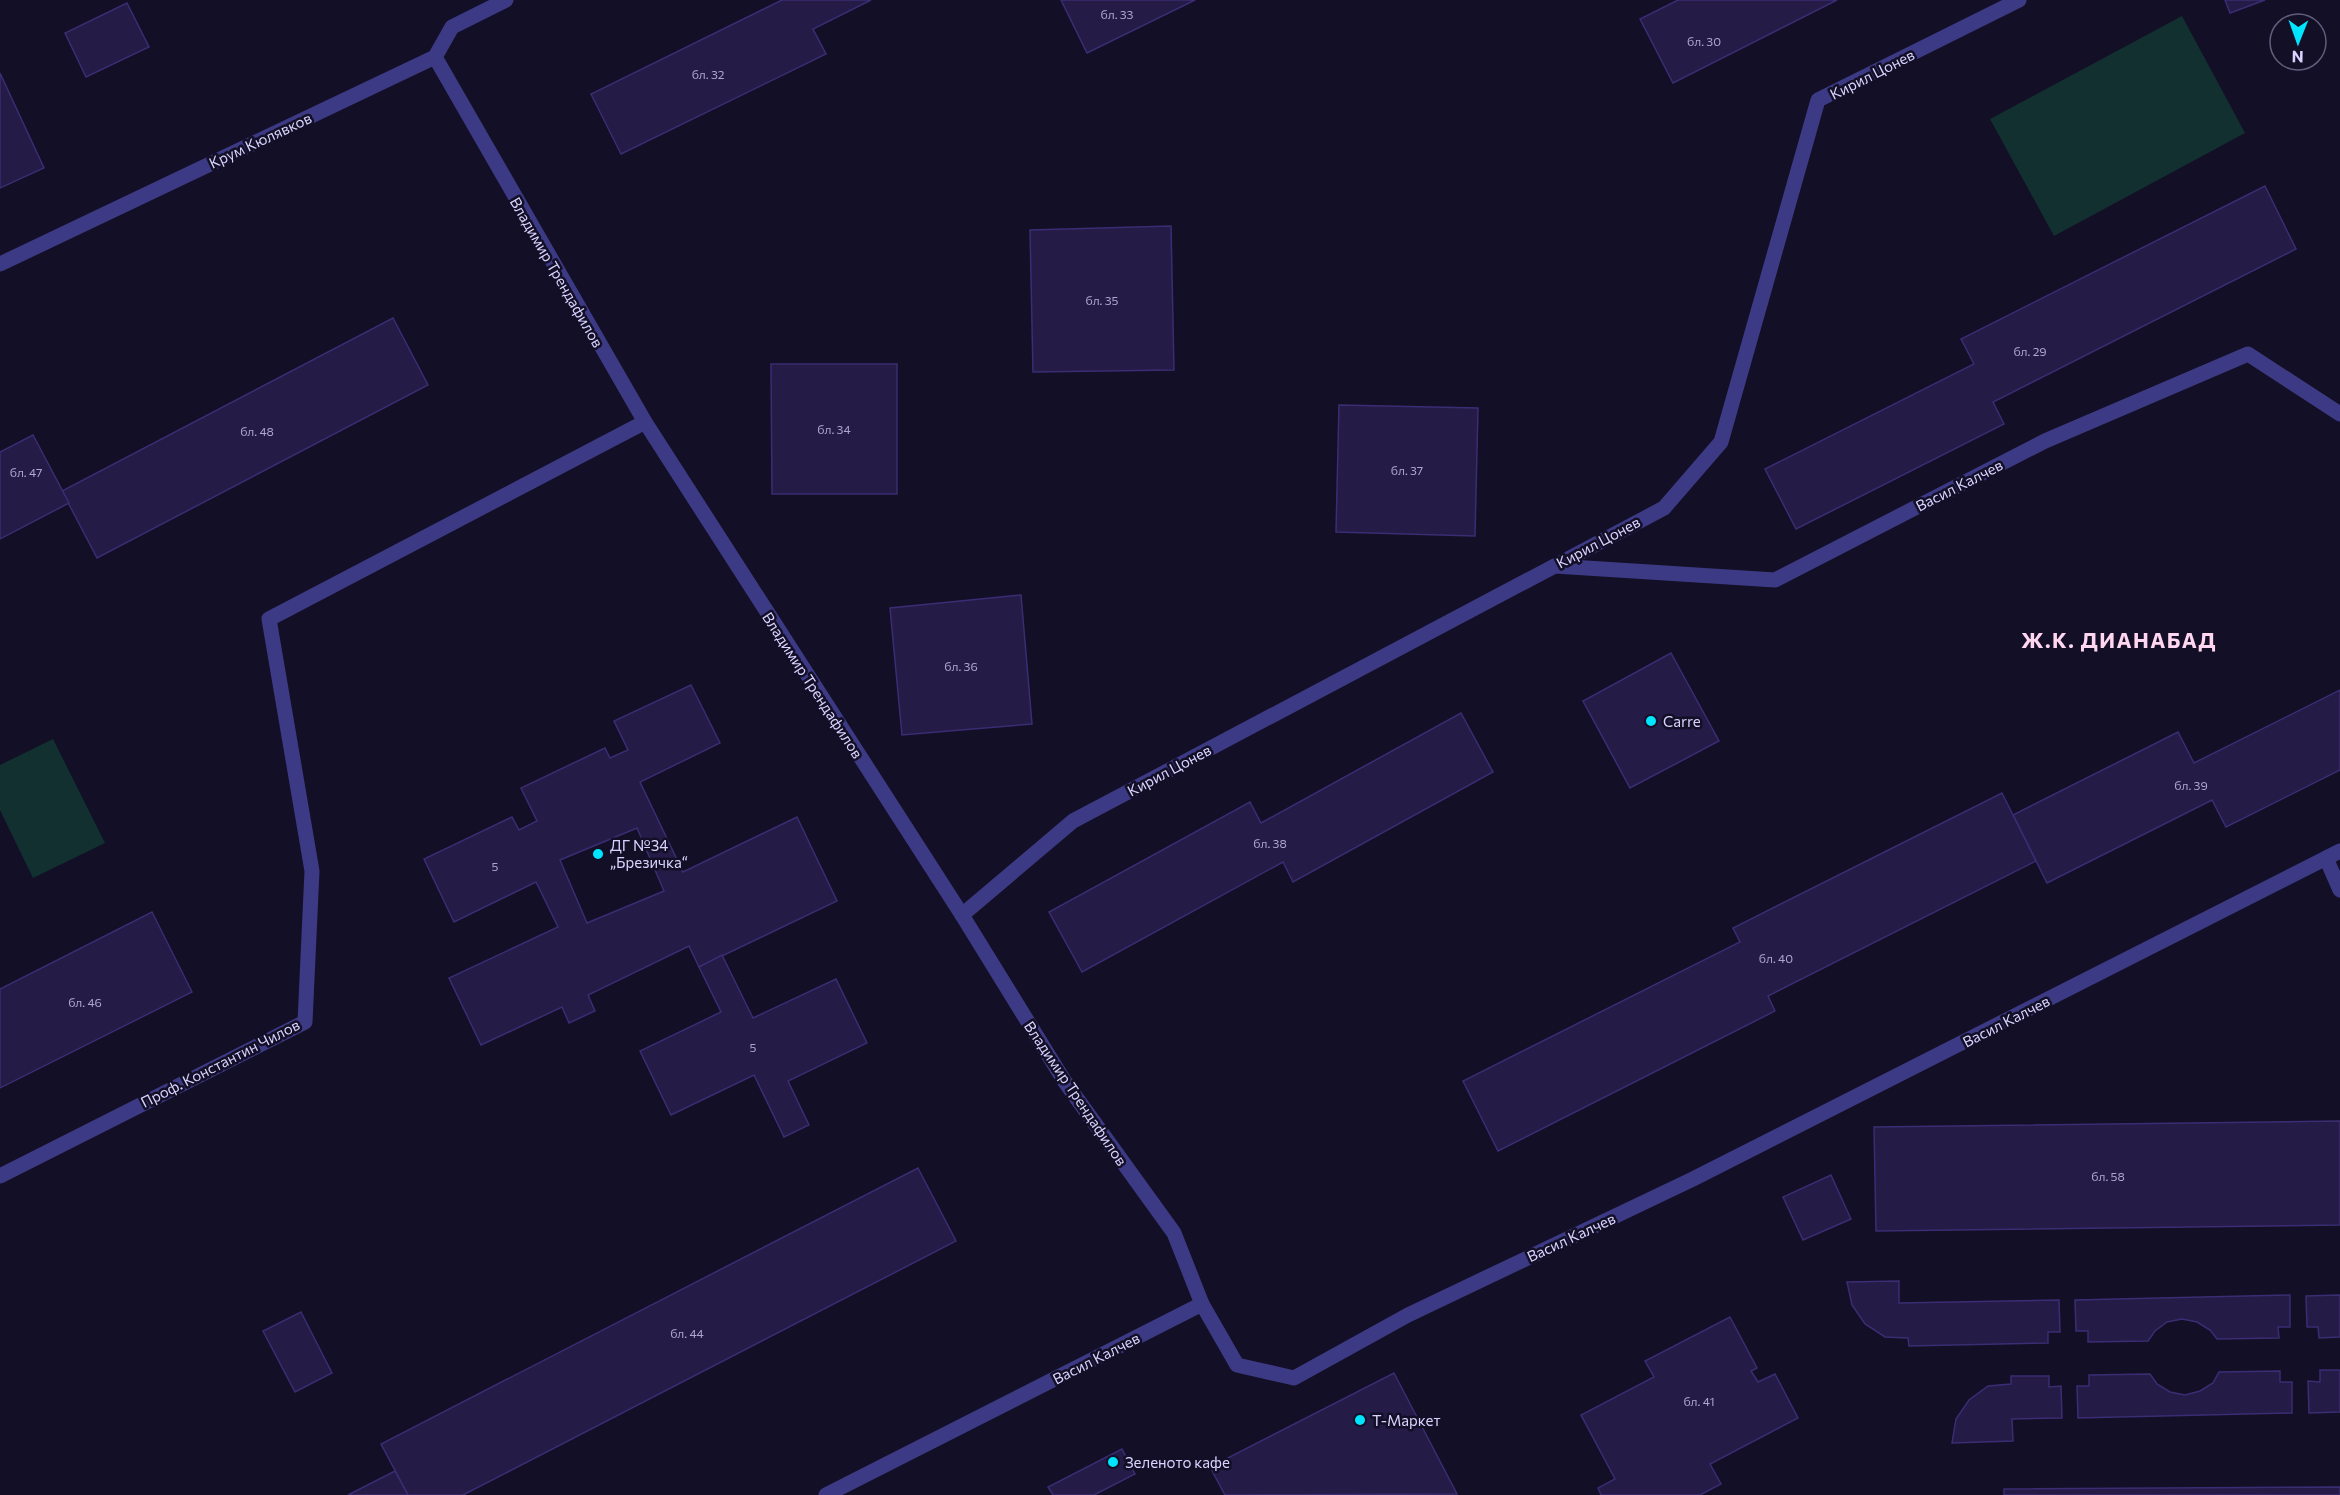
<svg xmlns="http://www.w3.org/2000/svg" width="2340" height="1495" viewBox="0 0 2340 1495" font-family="Commissioner,sans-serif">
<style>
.green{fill:#12302f}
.building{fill:#241b47;stroke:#3b2d73;stroke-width:1.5;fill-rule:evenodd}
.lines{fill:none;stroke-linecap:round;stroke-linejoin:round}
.minor{stroke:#3d3a85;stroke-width:15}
.poi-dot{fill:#00e5ff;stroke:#130f26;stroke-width:2}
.labels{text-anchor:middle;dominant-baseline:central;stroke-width:5;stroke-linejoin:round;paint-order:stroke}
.number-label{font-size:12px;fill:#aca6d1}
.street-label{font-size:15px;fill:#d9d4ff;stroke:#130f26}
.poi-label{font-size:15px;fill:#d9d4ff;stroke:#130f26;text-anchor:start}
.district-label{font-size:21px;font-weight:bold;letter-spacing:1.5px;fill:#ffd6f0;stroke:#130f26}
</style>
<rect width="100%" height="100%" fill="#130f26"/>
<!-- green -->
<g class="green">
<polygon points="2182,16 2245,133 2054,236 1990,119"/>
<polygon points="53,739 105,843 33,878 0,810 0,765"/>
</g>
<!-- building -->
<g class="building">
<polygon points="782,0 871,0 813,29 826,54 621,154 591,94"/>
<polygon points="1061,0 1195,0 1087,53"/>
<polygon points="1678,0 1837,0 1673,83 1640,19"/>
<polygon points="2225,0 2265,0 2230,13"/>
<polygon points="127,3 149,47 86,77 65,33"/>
<polygon points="0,73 44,168 0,188"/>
<polygon points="2265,186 2296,249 1993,402 2004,424 1796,529 1765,469 1974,364 1961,339"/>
<polygon points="1171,226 1174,370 1033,372 1030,230"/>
<polygon points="393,318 428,385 97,558 62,491"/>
<polygon points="771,364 897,364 897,494 772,494"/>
<polygon points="1339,405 1478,408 1475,536 1336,532"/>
<polygon points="33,435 69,503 0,539 0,452"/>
<polygon points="1021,595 1032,724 902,735 890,608"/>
<polygon points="1671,653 1719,741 1630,788 1583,701"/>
<path d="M 691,685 L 720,743 L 640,782 L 683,872 L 797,817 L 837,901 L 699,967 L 689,946 L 588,995 L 595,1011 L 569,1023 L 562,1007 L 481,1045 L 449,978 L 558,927 L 536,882 L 454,922 L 424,859 L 512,817 L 519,830 L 537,821 L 521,788 L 605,748 L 610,758 L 628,750 L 614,721 ZM 637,828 L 664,891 L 587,923 L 560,860 Z"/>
<polygon points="2340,690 2340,770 2226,827 2212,800 2047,883 2013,815 2178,732 2194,763"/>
<polygon points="1461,713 1493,772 1293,882 1283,862 1082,972 1049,912 1250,802 1261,823"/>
<polygon points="2002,793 2036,861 1768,996 1775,1011 1498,1151 1463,1081 1740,942 1733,928"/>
<polygon points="152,912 192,992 0,1088 0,989"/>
<polygon points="722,955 753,1018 836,979 867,1043 788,1081 809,1125 784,1137 754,1075 671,1115 640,1051 721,1012 699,967"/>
<polygon points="2340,1121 2340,1225 1876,1231 1874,1127"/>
<polygon points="918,1168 956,1241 463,1495 408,1495 381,1444"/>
<polygon points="1831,1175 1851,1219 1803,1240 1783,1197"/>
<polygon points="1899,1281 1899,1303 2059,1300 2060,1332 2048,1332 2048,1343 1909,1346 1908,1338 1885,1337 1865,1324 1852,1305 1847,1282"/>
<polygon points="2290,1295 2290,1327 2278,1327 2279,1338 2217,1339 2210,1330 2197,1322 2182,1319 2167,1322 2155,1331 2148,1341 2088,1342 2088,1331 2076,1331 2075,1300"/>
<polygon points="2340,1295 2340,1337 2319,1338 2318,1327 2307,1327 2306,1296"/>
<polygon points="301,1312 332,1373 295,1392 263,1331"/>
<polygon points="1730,1317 1757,1368 1751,1371 1758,1382 1775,1374 1798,1418 1710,1464 1721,1484 1700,1495 1601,1495 1598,1488 1615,1479 1581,1415 1654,1377 1645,1361"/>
<polygon points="2320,1370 2340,1370 2340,1412 2309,1413 2308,1381 2320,1382"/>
<polygon points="2280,1371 2280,1382 2292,1382 2292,1413 2078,1418 2077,1386 2089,1386 2089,1375 2150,1374 2157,1384 2170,1392 2185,1395 2200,1391 2213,1383 2219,1372"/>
<polygon points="1394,1373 1457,1494 1225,1495 1210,1467"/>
<polygon points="2011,1376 2049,1376 2049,1387 2061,1386 2062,1418 2012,1419 2013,1441 1952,1443 1956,1419 1969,1400 1988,1386 2011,1384"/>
<polygon points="1122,1449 1135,1474 1094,1495 1053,1495 1048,1487"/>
<polygon points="395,1471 408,1495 348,1495"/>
<polygon points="2340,1487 2340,1495 2004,1495 2004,1489"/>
</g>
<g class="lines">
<!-- minor -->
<g class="minor">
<polyline points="435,57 645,422 962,915 1065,1082 1174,1233 1202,1304 1237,1365 1294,1378 1408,1315 1693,1179 2340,851"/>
<polyline points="0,264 435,57 452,27 506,0"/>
<polyline points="1555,566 1775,580 2045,441 2248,354 2340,414"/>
<polyline points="2326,858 2340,890"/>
<polyline points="962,915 1073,821 1664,508 1721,442 1818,100 2019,0"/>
<polyline points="0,1176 305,1022 312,871 269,619 645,422"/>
<polyline points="826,1495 1202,1304"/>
</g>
</g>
<!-- markers -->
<g class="poi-dot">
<circle cx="1651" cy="721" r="6"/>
<circle cx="598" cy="854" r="6"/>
<circle cx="1360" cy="1420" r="6"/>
<circle cx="1113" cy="1462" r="6"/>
</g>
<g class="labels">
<!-- number labels -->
<g class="number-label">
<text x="1117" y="14">бл. 33</text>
<text x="1704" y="41">бл. 30</text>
<text x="708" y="74">бл. 32</text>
<text x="1102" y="300">бл. 35</text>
<text x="2030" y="351">бл. 29</text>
<text x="834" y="429">бл. 34</text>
<text x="257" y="431">бл. 48</text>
<text x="1407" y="470">бл. 37</text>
<text x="26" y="472">бл. 47</text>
<text x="961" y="666">бл. 36</text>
<text x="2191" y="785">бл. 39</text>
<text x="1270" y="843">бл. 38</text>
<text x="495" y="866">5</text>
<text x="1776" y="958">бл. 40</text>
<text x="85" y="1002">бл. 46</text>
<text x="753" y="1047">5</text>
<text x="2108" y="1176">бл. 58</text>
<text x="687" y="1333">бл. 44</text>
<text x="1699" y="1401">бл. 41</text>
</g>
<!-- street labels -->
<g class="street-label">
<text transform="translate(1872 74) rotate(-27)">Кирил Цонев</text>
<text transform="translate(260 140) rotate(-25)">Крум Кюлявков</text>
<text transform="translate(557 272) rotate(60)">Владимир Трендафилов</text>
<text transform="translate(1959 485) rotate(-27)">Васил Калчев</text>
<text transform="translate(1598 542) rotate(-28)">Кирил Цонев</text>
<text transform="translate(813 685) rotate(57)">Владимир Трендафилов</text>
<text transform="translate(1169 770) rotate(-28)">Кирил Цонев</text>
<text transform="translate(2006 1021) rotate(-27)">Васил Калчев</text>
<text transform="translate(220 1063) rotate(-27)">Проф. Константин Чилов</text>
<text transform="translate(1076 1093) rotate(56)">Владимир Трендафилов</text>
<text transform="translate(1571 1237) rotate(-25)">Васил Калчев</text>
<text transform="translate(1096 1358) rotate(-27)">Васил Калчев</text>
</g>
<!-- poi labels -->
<g class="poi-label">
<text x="1663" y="721">Carre</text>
<text x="610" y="845">ДГ №34<tspan x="610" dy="17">„Брезичка“</tspan></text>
<text x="1372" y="1420">Т-Маркет</text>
<text x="1125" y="1462">Зеленото кафе</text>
</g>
<!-- district labels -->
<g class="district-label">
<text x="2119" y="639">Ж.К. ДИАНАБАД</text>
</g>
</g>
<!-- north arrow -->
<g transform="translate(2298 42) rotate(181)"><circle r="28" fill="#130f26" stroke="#625e7d" stroke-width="1.5"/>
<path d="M0-4.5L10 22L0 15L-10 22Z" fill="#00e5ff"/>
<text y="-9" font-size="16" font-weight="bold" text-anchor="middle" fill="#d9d4ff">N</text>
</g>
</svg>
